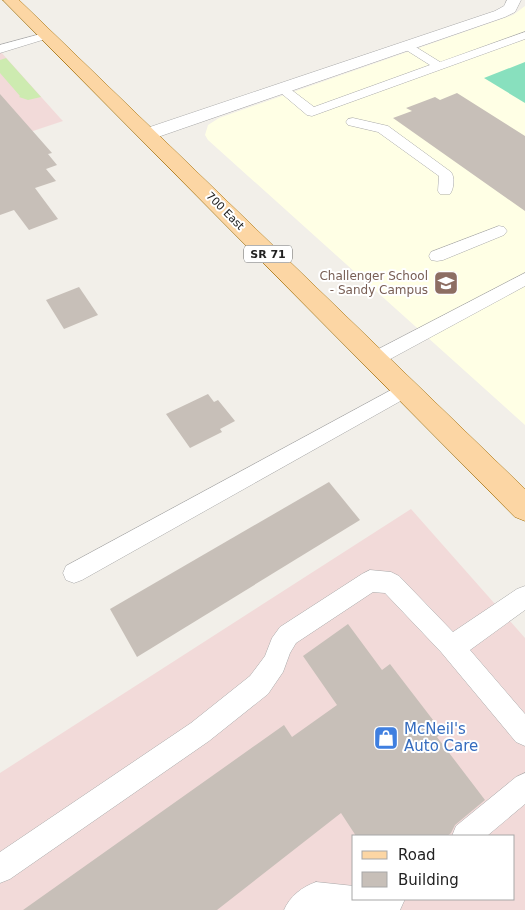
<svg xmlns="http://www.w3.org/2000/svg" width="525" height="910" viewBox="0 0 525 910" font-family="'DejaVu Sans',sans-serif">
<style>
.commercial{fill:#f2dad9;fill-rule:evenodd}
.education{fill:#ffffe5}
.grass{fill:#cdebb0}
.pitch{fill:#88e0be}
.building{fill:#c7bfb8}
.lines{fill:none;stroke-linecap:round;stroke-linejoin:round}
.lane-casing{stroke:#a9a9a9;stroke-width:1}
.street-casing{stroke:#a9a9a9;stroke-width:1}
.primary-casing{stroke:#a06b00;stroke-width:1}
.lane{fill:#fff;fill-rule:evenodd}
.street{fill:#fff;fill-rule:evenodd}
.primary{fill:#fcd6a4;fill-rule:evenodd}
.labels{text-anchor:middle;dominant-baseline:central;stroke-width:4;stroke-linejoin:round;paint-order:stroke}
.far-street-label{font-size:11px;fill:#222;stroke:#fff}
.shield{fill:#fff;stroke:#646464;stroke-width:1}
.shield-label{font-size:11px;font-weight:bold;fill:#222}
.education-label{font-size:12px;fill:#785e54;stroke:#fff;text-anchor:end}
.near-shop-label{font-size:15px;fill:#366cbe;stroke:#fff;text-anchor:start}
</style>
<rect width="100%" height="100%" fill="#f2efe9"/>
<!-- commercial -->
<g class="commercial">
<polygon points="0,51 60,118 63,121 0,142"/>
<path d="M 411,509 L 525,638 L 525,910 L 0,910 L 0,773 ZM 354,836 L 514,836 L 514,899 L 354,899 Z"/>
</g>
<!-- education -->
<polygon class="education" points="525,6 525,425 208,140 205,135 208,125 219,118 513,15"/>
<!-- grass -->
<polygon class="grass" points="6,58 41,97 28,100 19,97 20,96 0,73 0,60"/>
<!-- pitch -->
<polygon class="pitch" points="525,62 525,103 484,78"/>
<!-- building -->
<g class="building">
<polygon points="457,93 525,136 525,211 393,118 412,111 406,108 435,97 440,100"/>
<polygon points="0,94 52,153 48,154 57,165 46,169 56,181 35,188 58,219 29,230 14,210 0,215"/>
<polygon points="79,287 98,315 64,329 46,300"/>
<polygon points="208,394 214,402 218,400 235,421 220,429 222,432 190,448 166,414"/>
<polygon points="329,482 360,520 137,657 110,609"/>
<polygon points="348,624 382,670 390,664 443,733 437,737 485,800 455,825 451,833 447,836 356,836 341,813 217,910 23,910 284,725 292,737 337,705 303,656"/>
</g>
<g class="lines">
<defs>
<g id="lane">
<polygon points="48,32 54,35 52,37 0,53 0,45"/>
<polygon points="525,32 525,39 312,116 307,115 275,88 277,85 285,85 314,107 430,65 403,48 401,46 403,44 411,44 440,62"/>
<path d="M 353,118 L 388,126 L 451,172 C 455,177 454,189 450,194 L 440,194 L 438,191 L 439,176 L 378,132 L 348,125 L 346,122 L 348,119 Z"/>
<polygon points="499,226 504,227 507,231 504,235 443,260 437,261 431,260 429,256 431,252"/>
<polygon points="525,273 525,286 381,364 375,366 369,364 366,359 369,354"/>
<polygon points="406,382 413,384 415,389 413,394 82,580 74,583 66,580 63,573 66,566"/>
<polygon points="370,570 391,572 399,576 453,632 517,589 525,586 525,610 470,650 525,714 525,746 516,742 441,652 385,593 373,592 296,643 290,653 283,672 268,694 209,741 10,879 0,883 0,852 191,723 250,676 265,656 272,638 280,627 362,574"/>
<polygon points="525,773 525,804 487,836 452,836 456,826 516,777"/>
<path d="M 316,882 L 354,886 L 354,899 L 405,899 L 400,910 L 284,910 C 290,896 302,887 316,882 Z"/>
</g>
<polygon id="street" points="507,0 521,0 515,12 505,17 155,138 148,140 141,138 139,134 141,130 495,11 504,6"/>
<polygon id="primary" points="3,0 19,0 525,489 525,521 515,517"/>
</defs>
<!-- lane casing -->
<use href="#lane" class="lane-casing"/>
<!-- street casing -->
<use href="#street" class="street-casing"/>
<!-- primary casing -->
<use href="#primary" class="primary-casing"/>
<!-- lane -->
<use href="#lane" class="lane"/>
<!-- street -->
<use href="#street" class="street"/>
<!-- primary -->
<use href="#primary" class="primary"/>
</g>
<!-- icons -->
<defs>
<symbol id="school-square" viewBox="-11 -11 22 22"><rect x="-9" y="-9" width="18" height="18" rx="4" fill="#8d6e63" stroke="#fff"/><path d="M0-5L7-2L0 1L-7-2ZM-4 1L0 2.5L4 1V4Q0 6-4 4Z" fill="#fff"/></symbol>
<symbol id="shop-square" viewBox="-11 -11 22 22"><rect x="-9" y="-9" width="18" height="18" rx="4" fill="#3f7fe0" stroke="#fff"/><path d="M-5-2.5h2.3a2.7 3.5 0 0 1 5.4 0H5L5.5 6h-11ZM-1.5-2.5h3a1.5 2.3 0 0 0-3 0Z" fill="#fff"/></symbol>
</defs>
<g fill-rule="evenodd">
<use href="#school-square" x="432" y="269" width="28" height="28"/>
<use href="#shop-square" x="372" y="724" width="28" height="28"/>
</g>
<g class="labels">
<!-- far-street labels -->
<g class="far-street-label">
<text transform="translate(225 211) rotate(45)">700 East</text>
</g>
<!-- shield labels -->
<rect class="shield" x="244" y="245.5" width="48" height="17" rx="4"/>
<g class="shield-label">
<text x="268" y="254">SR 71</text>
</g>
<!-- education labels -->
<g class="education-label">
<text x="428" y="276">Challenger School<tspan x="428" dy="14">- Sandy Campus</tspan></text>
</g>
<!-- near-shop labels -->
<g class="near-shop-label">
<text x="404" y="729">McNeil's<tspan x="404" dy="17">Auto Care</tspan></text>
</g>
</g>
<!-- legend -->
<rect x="352" y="835" width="162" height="65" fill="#ffffff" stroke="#a7a7a7"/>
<rect x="362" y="851" width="25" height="8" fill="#fcd6a4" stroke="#a7a7a7"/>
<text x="398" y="860" font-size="15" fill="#222222">Road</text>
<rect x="362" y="872" width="25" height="15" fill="#c7bfb8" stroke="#a7a7a7"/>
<text x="398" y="885" font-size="15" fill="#222222">Building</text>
</svg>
